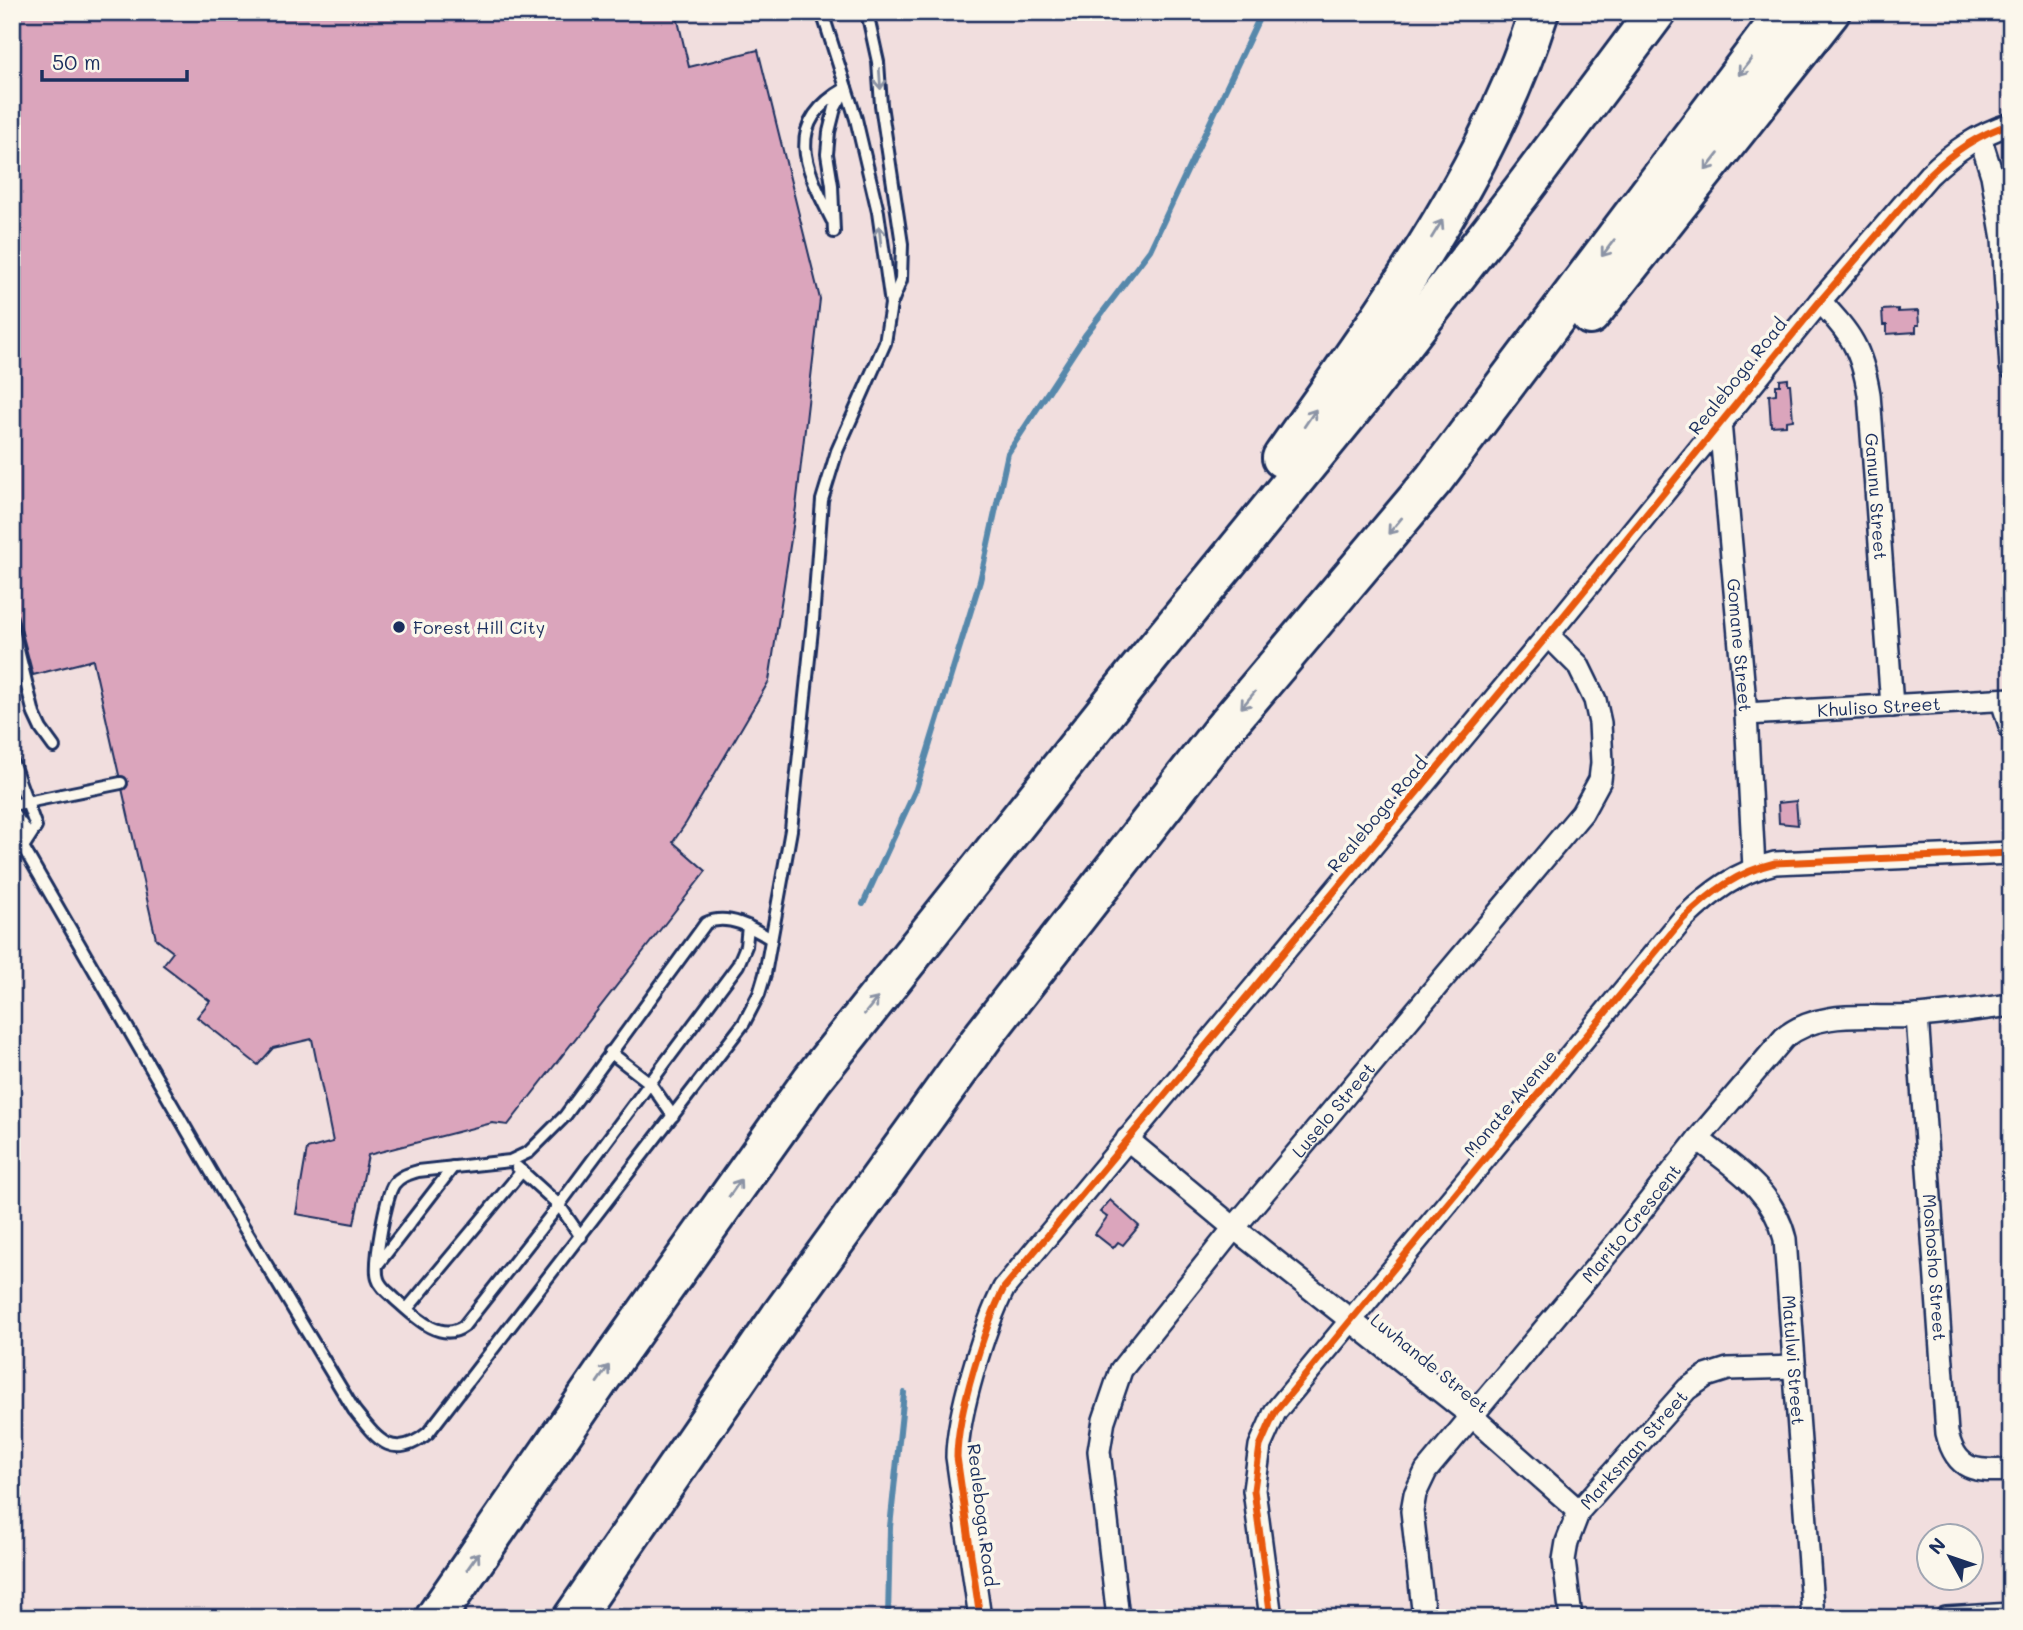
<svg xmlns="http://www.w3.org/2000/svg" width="2023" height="1630" viewBox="0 0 2023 1630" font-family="Mali,sans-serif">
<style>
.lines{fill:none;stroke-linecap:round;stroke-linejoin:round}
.stream{stroke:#5688ab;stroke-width:6}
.building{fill:#dba5bc;stroke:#1b2f5e;stroke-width:2}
.service-casing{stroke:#1b2f5e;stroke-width:16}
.minor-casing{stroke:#1b2f5e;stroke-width:26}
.motorway-casing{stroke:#1b2f5e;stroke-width:44}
.service{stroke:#fbf7ec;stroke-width:10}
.minor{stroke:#fbf7ec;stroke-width:21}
.motorway{stroke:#fbf7ec;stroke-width:38}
.cycleway-casing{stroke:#fbf7ec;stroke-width:11}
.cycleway{stroke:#e8590c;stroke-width:7}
.oneway{stroke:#8b93a5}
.poi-dot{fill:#1b2f5e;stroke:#fbf7ec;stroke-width:2.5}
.labels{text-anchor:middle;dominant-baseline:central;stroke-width:7;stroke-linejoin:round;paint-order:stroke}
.street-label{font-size:18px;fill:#1b2f5e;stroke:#fbf7ec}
.poi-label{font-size:18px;fill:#1b2f5e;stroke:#fbf7ec;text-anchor:start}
</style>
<rect width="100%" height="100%" fill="#f1dede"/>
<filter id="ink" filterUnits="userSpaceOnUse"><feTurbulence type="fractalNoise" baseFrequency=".0143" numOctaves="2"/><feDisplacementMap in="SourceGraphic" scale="14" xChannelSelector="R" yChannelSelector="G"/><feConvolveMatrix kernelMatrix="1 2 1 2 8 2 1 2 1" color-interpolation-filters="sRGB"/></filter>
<g filter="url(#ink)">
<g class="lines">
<!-- stream -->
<g class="stream">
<polyline points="863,904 916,789 980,581 1008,453 1086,334 1150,250 1262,12"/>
<polyline points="888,1618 890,1527 904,1393"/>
</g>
</g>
<!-- building -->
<g class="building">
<polygon points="12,12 676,12 689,67 758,50 820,299 796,507 769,681 686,823 673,842 706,871 508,1125 492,1123 368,1155 354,1224 296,1214 307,1149 333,1142 312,1039 273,1048 258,1065 197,1017 210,1001 163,965 173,952 156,939 93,660 33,675 12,594"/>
<polygon points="1898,309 1898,312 1918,311 1919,325 1916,325 1916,332 1887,334 1887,325 1883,325 1882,310"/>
<polygon points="1788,379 1788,384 1790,384 1793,420 1786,421 1786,425 1771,426 1769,395 1776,394 1776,385 1780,385 1780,380"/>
<polygon points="1796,801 1798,825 1779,823 1778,803"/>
<polygon points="1110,1200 1139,1226 1123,1245 1118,1242 1113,1248 1095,1234 1107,1217 1100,1212"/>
</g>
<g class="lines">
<defs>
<g id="service">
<polyline points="867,12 878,62 881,105 902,244 901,280 892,302"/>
<path d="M 832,220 C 806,168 782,124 846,88 L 835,108 L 829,132 L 827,154 L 832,185 L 834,232"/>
<polyline points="12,626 34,714 41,729 54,747"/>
<polyline points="12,761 36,827 25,844"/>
<polyline points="12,805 121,783"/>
<path d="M 12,811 L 25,829 L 23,847 L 222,1191 L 354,1410 C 377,1439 392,1462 428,1433 L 744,1023 L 759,994 L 765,974 L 791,830 L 813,620 L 822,500 L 837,451 L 885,343 L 891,304 L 878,212 L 856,119 L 822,12"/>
<path d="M 748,926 L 746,946 L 738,965 L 559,1205 L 464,1326 C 440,1344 412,1314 395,1299 C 389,1293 380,1287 378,1279 C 373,1265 386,1195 394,1184 C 400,1176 409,1174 418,1171 L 510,1161 L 529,1152 L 565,1116 L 706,923 C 728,913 753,928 771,939"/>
<polyline points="610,1052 650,1083 673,1116"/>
<polyline points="517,1167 559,1205 581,1237"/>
<polyline points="378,1264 453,1167"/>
<polyline points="407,1309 522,1171"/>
</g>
<g id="minor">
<polyline points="1980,137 1992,175 2003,239 2011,368"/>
<path id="s1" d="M 1820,301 C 1851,335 1861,347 1869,394 L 1892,706"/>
<path id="s2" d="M 1720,422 L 1746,714 L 1754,868"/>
<polyline points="2002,701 2011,729"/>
<path id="s3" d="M 1746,714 L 2011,699"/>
<path id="s4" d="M 1917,1016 L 1947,1433 C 1956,1471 1975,1472 2011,1470"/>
<polyline points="1127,1139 1234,1228 1473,1417 1579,1511"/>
<path id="s5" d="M 1698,1139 C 1735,1168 1773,1190 1785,1239 L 1813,1618"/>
<path d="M 980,1618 L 957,1457 C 957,1415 985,1325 1004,1288 L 1548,635 L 1820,301 L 1929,175 C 1953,152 1978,134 2011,124"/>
<path id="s6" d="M 1118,1618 L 1099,1451 L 1104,1420 L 1121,1370 L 1234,1228 L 1582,813 L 1600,780 L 1602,763 L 1600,723 L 1595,700 L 1578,665 L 1548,635"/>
<path d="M 1271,1618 L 1254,1490 L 1260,1446 L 1275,1412 L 1683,919 C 1711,892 1737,872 1775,863 L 2011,853"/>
<path id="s7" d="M 1424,1618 L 1412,1511 L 1415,1494 L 1426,1471 L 1617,1242 L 1698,1139 L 1784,1038 C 1821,1007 1875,1020 1919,1016 C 1950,1013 1980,1009 2011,1005"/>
<path id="s8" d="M 1571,1618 L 1564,1560 L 1567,1542 L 1579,1511 L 1687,1389 L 1706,1376 L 1728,1369 L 1795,1367"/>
<polyline points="1946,1618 2011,1614"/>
</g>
<g id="motorway">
<polyline points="1590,315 1830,12"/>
<path d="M 1282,458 C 1380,318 1487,177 1539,12"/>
<polyline points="435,1618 615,1357 812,1080 1133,677 1358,402 1522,191 1656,12"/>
<polyline points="573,1618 780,1317 985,1034 1220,733 1434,479 1786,12"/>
</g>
</defs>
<!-- service casing -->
<use href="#service" class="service-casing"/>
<!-- minor casing -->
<use href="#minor" class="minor-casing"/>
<!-- motorway casing -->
<use href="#motorway" class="motorway-casing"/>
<!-- service -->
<use href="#service" class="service"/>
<!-- minor -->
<use href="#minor" class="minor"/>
<!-- motorway -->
<use href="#motorway" class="motorway"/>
<defs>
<g id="cycleway">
<path d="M 980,1618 L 957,1457 C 957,1415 985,1325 1004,1288 L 1548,635 L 1820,301 L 1929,175 C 1953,152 1978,134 2011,124"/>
<path d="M 1271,1618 L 1254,1490 L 1260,1446 L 1275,1412 L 1683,919 C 1711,892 1737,872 1775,863 L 2011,853"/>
</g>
</defs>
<!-- cycleway casing -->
<use href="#cycleway" class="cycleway-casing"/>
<!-- cycleway -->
<use href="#cycleway" class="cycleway"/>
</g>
<!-- one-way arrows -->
<defs><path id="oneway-shaft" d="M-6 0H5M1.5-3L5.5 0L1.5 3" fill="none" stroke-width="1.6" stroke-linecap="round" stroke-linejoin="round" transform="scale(1.75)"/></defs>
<g class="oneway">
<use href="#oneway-shaft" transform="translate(1745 67) rotate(127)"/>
<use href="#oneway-shaft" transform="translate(880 79) rotate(86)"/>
<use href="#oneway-shaft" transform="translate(1712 162) rotate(128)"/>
<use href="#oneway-shaft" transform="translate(1437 229) rotate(-58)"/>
<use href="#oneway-shaft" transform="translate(880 236) rotate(-96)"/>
<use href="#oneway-shaft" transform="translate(1608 248) rotate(127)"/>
<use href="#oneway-shaft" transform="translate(1310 418) rotate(-56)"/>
<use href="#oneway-shaft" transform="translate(1395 526) rotate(130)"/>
<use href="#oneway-shaft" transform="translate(1248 700) rotate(130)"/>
<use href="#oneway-shaft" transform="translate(871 1006) rotate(-51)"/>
<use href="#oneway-shaft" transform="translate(735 1188) rotate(-55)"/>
<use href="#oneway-shaft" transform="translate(603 1374) rotate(-55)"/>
<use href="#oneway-shaft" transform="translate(473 1561) rotate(-55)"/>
</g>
</g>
<!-- markers -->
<circle class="poi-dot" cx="399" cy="627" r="7"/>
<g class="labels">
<!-- street labels -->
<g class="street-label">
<text transform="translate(1737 376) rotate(-51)">Realeboga Road</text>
<text stroke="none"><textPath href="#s1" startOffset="210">Ganunu Street</textPath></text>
<text stroke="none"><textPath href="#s2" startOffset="224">Gomane Street</textPath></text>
<text stroke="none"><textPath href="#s3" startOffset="133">Khuliso Street</textPath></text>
<text transform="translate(1377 814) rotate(-50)">Realeboga Road</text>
<text transform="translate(1510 1103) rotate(-50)">Monate Avenue</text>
<text stroke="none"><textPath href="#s6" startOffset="588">Luselo Street</textPath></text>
<text stroke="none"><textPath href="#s7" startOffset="472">Marito Crescent</textPath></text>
<text stroke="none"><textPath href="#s4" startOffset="252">Moshosho Street</textPath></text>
<text stroke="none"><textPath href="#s5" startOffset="257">Matulwi Street</textPath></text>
<text transform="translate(1430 1363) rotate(39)">Luvhande Street</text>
<text stroke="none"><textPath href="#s8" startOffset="192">Marksman Street</textPath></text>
<text transform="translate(983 1515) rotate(83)">Realeboga Road</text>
</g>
<!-- poi labels -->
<g class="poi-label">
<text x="413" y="627">Forest Hill City</text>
</g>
</g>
<!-- margin -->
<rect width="2023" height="1630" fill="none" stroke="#fbf7ec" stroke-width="42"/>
<rect x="21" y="21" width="1981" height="1588" fill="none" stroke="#1b2f5e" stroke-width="2.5" filter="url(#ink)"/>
<!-- north arrow -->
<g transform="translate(1950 1557) rotate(310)"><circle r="33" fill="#fbf7ec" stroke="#a1a7b3" stroke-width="2"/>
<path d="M0-5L12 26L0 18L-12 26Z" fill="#1b2f5e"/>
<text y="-10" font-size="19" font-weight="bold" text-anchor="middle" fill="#1b2f5e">N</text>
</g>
<!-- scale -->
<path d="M42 70v10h145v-10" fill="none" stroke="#1b2f5e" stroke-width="3.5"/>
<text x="52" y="70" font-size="21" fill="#1b2f5e" stroke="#fbf7ec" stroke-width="5" paint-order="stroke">50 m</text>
</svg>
